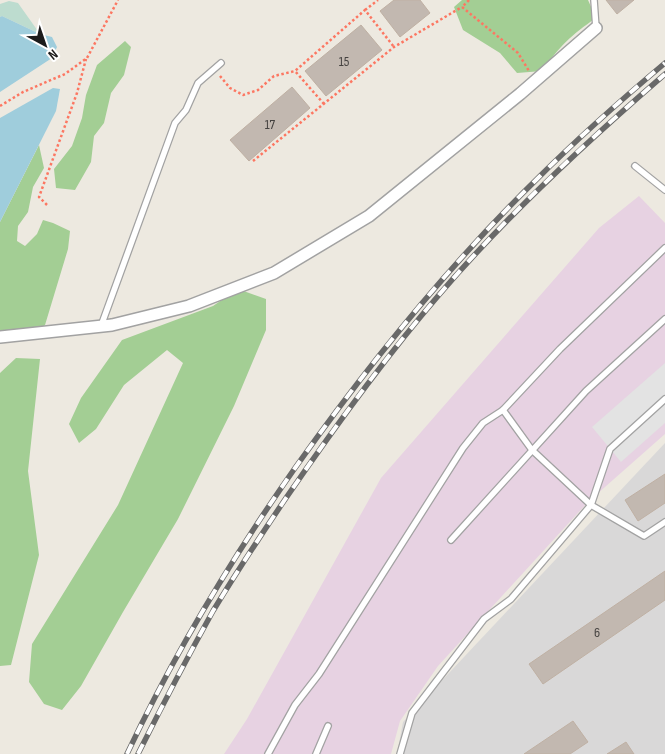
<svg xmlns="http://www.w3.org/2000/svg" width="665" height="754" viewBox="0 0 665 754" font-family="'Sofia Sans Condensed',sans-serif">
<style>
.residential{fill:#d9d8d8}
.industrial{fill:#e7d2e2}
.forest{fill:#a3ce94}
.wetland{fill:#bddccf}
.parking{fill:#e3e3e3}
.water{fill:#9fcddc}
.building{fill:#c2b8b0;stroke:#bfb0a3}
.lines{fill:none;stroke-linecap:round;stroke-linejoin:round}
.service-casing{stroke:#a2a2a2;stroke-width:8}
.minor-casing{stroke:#a2a2a2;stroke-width:14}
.path{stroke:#fc7762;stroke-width:2.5;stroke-dasharray:2.5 2.5;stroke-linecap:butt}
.service{stroke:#fff;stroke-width:5.5}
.minor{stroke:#fff;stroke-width:11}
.rail-casing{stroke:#696969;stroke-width:5.5}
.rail{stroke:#fff;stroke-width:4;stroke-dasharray:11;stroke-linecap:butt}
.labels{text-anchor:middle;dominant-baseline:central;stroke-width:4;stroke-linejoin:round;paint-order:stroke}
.number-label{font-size:14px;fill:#454240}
</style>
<rect width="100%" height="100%" fill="#ede9e0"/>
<!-- residential -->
<polygon class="residential" points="665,443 665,754 397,754 403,722"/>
<!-- industrial -->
<polygon class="industrial" points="639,196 665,223 665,434 588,502 438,666 400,721 391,754 224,754 247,719 381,478 599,228"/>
<!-- forest -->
<g class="forest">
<path d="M 462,0 L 588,0 L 596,18 C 571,35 560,46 542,71 L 517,73 L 500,53 L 463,30 L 454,7 Z"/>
<polygon points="125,41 131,47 124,75 111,93 104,123 94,136 91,162 75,190 56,188 54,169 72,146 82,118 86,95 97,65"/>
<polygon points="39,145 44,168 33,187 28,212 18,226 17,241 25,246 37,234 43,220 53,223 70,231 68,249 45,325 38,331 0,334 0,222"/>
<polygon points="238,289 266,299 266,330 234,406 178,519 123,612 81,686 62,710 44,704 29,682 32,644 118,505 183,363 167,350 124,385 96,429 79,443 69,424 81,398 122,340 213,306"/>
<polygon points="16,358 40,359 28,471 39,555 11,665 0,666 0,373"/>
</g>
<!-- wetland -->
<polygon class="wetland" points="9,1 18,3 40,34 2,16 0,17 0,4"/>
<!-- parking -->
<polygon class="parking" points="665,363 665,423 621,462 592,427"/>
<!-- water -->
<g class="water">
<polygon points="2,16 40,34 52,37 57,47 52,58 0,92 0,17"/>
<polygon points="53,88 60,89 56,111 0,222 0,118"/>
</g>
<!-- building -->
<g class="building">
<polygon points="394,0 420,0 430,13 400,37 380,11"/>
<polygon points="606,0 634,0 617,14"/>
<polygon points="361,25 382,50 326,96 305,71"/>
<polygon points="292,87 310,108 249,161 230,140"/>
<polygon points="665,474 665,503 638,521 625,500"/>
<polygon points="665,571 665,600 543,684 529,664"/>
<polygon points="573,721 588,742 570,754 524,754"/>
<polygon points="626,742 634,754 607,754"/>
</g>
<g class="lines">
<defs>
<g id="service">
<polyline points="594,0 596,28"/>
<polyline points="635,166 665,190"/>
<polyline points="101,326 175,123 186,110 198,83 221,63"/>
<polyline points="503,410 532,450 591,505 644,536 665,522"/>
<polyline points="451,540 586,391 665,319"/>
<polyline points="268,754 295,705 319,674 463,448 483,423 503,410 560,349 665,248"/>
<polyline points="316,754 328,726"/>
<polyline points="400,754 412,713 484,619 511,599 591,505 610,449 665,399"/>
</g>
<polyline id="minor" points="0,337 112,325 189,306 274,273 369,216 520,94 596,28"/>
</defs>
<!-- service casing -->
<use href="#service" class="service-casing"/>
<!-- minor casing -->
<use href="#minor" class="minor-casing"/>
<!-- path -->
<g class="path">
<polyline points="469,0 462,7 518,53 529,71"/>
<polyline points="365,10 378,0"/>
<polyline points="220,76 230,88 243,95 258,90 274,76 295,71"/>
<polyline points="324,104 295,71 365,10 394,47"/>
<polyline points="0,106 23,92 65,74 87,58 118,0"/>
<polyline points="253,161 394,47 462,7"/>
<polyline points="47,205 39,197 77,93 86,59"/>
</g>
<!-- service -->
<use href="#service" class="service"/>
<!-- minor -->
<use href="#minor" class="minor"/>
<defs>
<g id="rail">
<path d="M 127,754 C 174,654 232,558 295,468 C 368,365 447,267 537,179 C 578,138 621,100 665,63"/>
<path d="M 138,754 C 162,706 187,658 213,611 C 236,573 261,535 286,498 C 334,428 383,360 438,296 C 506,216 585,143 665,74"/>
</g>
</defs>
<!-- rail casing -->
<use href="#rail" class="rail-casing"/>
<!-- rail -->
<use href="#rail" class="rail"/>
</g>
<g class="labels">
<!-- number labels -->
<g class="number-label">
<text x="344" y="61">15</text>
<text x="270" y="124">17</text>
<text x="597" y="632">6</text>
</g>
</g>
<!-- north arrow -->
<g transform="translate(45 45) rotate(140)" stroke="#ffffff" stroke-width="4" paint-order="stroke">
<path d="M0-4L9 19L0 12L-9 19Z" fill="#1b1b1b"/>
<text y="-8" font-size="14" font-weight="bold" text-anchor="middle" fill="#1b1b1b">N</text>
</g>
</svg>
